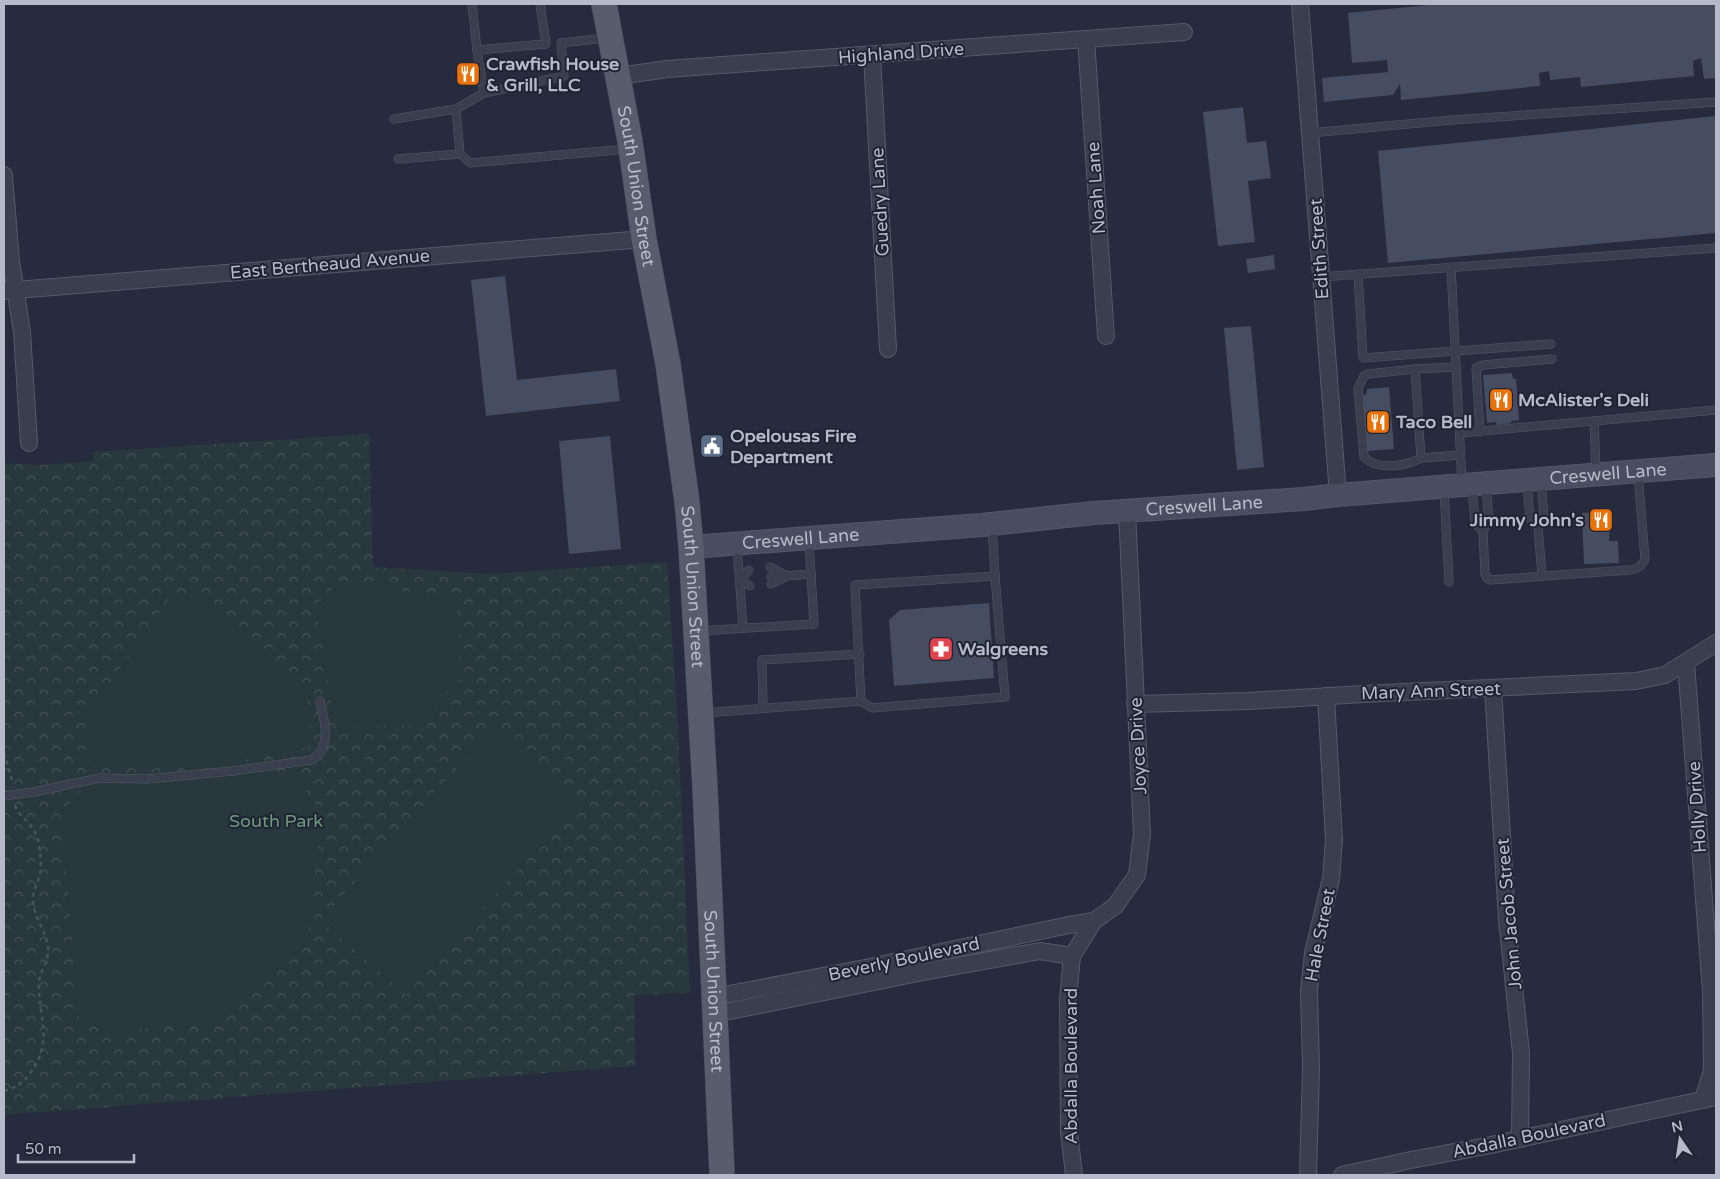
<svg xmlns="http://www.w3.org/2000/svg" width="1720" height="1179" viewBox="0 0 1720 1179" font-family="'Varela Round',sans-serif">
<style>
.park{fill:url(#park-crowns)}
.garden{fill:#28383e}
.building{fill:#474d61}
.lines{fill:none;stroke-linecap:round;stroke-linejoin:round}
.service-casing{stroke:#555a68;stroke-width:9}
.minor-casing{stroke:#555a68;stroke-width:18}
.secondary-casing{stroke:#555a68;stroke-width:24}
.primary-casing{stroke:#434856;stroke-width:26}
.path{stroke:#46555b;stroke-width:2.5;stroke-dasharray:4 4;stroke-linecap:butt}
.service{stroke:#3a3f4d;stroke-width:8}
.minor{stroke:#3a3f4d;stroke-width:16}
.secondary{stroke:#484d60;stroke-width:22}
.primary{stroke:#585d6d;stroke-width:25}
.labels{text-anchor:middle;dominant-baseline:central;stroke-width:4;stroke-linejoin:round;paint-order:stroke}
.street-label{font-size:18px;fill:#b6bac8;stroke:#1f2432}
.poi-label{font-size:18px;font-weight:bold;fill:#b6bac8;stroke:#1f2432;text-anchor:start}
.park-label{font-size:18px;fill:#6e987e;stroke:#1f2432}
</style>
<defs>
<pattern id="park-crowns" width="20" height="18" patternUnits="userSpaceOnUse" patternTransform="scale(1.25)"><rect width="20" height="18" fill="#28383e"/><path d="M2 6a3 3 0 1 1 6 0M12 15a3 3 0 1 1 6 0" fill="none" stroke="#455358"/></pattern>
</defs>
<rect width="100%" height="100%" fill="#262c3d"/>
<!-- park -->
<polygon class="park" points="369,434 373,567 490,574 667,562 677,711 690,993 634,995 635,1066 4,1115 4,463 38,465 93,461 93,452"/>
<!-- garden -->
<g class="garden">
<polygon points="334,586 371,587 457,597 460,678 416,725 336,728 316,607"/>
<polygon points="205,595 307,701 311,746 201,769 90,763 86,718 169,599"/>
<polygon points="491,730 575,806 406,995 321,920"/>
<polygon points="289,771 322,812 306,947 226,1019 112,1032 79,1018 61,813 80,791"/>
</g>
<!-- building -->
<g class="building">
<polygon points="1439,4 1716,4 1716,78 1704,79 1701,58 1693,61 1694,76 1581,87 1580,77 1550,80 1549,71 1539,73 1540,86 1401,100 1400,84 1393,95 1324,102 1322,78 1388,72 1387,60 1352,63 1348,13"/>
<polygon points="1243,107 1247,143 1266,141 1271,178 1248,181 1255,242 1218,246 1203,112"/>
<polygon points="1716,116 1716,233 1388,263 1378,151"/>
<polygon points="1274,255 1275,269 1248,273 1246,259"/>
<polygon points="505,276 517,380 616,369 620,401 486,416 471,280"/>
<polygon points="1251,326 1264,467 1237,470 1224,328"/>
<polygon points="1512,373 1513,379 1516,379 1519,420 1511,421 1511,423 1497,425 1496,422 1487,423 1483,375"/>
<polygon points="1389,387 1394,449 1367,451 1363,395 1367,394 1367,389"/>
<polygon points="610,436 621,549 569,554 559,441"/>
<polygon points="1610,511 1609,541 1618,541 1619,563 1584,564 1582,513"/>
<polygon points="989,603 994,678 894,686 889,620 900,610"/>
</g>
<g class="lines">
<defs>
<g id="service">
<polyline points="472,4 477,50 484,93 564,76 561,43 606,38"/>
<polyline points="477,50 546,44 540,4"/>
<polyline points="394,119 456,109 484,93"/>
<polyline points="1310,133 1452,120 1716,102"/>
<polyline points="460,154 470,163 627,149"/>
<polyline points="398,159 460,154 456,109"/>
<polyline points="1451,267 1462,484"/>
<polyline points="1358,274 1363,358 1551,344"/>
<polyline points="1321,277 1716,248"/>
<polyline points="1456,367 1415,369 1421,458 1461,455"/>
<path d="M 1415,369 L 1368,374 L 1364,376 L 1358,388 L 1364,457 C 1377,471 1406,466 1421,458"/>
<polyline points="1594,421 1596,472"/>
<polyline points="1480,432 1476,368 1483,365 1552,359"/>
<polyline points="1460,433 1716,410"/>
<polyline points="1541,480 1544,517 1538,526 1542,576"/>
<polyline points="1527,482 1530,519 1538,526"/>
<polyline points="1472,486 1475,523 1483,531"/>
<path d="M 1486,486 L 1489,522 L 1483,531 L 1485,574 L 1487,578 L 1490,580 L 1629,570 C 1638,569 1641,567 1645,559 L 1638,474"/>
<polyline points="1444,489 1449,582"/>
<polyline points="737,545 743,628"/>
<polyline points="770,567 785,575"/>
<polyline points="771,577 811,574"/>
<polyline points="740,580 749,570"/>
<polyline points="740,580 750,586"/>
<polyline points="771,584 785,577"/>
<polyline points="698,631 814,624 809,541"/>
<polyline points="861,701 872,708 1005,697 995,576"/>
<polyline points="763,708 762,660 860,654"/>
<polyline points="703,713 861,701 855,585 995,576 992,526"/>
<path d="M 4,796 L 33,792 L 100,778 L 147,779 L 233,771 L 312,760 C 333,746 324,721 320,701"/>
</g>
<g id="minor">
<polyline points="1300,4 1338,495"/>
<polyline points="1086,39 1106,336"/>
<polyline points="872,55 888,349"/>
<polyline points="619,76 667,69 1184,32"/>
<polyline points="4,175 11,261 22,332 29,443"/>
<polyline points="4,291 644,239"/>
<polyline points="1686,663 1711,991 1712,1070 1703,1100"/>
<polyline points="1493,688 1507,920 1521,1053 1520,1139"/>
<polyline points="1135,704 1249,701 1363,694 1636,681 1665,675 1716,643"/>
<polyline points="714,997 865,968 1069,925 1094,921"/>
<polyline points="715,1014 923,972 1040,951 1072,956"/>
<polyline points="1074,1175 1069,1132 1068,999 1072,956 1094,921 1115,906 1137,875 1142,834 1127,511"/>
<polyline points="1308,1175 1311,1067 1309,991 1313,953 1331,879 1334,840 1326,696"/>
<polyline points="1342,1175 1411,1160 1486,1146 1716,1097"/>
</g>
<g id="secondary">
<path id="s1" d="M 691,547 L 982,525 L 1094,513 L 1304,499 L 1338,495 L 1716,465"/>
</g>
<g id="primary">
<path id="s2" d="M 604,4 L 630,141 L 644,239 L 668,364 L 687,502 L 691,547 L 705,788 L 722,1175"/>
</g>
</defs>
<!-- service casing -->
<use href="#service" class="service-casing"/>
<!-- minor casing -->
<use href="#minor" class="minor-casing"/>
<!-- secondary casing -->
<use href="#secondary" class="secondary-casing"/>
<!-- primary casing -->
<use href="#primary" class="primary-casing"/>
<!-- path -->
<g class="path">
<polyline points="4,753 13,783"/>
<path d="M 4,1091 C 16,1088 24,1082 31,1072 C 54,1040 38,1017 39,983 C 40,970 50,960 48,947 C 46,931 33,916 33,900 C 33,890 38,883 40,874 C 42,864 40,850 38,840 C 34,824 21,819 15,806"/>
</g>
<!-- service -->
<use href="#service" class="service"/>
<!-- minor -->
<use href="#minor" class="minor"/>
<!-- secondary -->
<use href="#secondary" class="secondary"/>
<!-- primary -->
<use href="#primary" class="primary"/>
</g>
<!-- icons -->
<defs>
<symbol id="restaurant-square" viewBox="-11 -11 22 22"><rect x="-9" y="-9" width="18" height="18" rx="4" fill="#e8710a" stroke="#1f2432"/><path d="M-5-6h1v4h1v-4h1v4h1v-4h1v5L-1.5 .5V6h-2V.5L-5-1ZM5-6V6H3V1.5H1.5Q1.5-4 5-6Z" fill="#fff"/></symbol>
<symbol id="civic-square" viewBox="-11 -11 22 22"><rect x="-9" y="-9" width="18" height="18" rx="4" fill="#5c6f8a" stroke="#1f2432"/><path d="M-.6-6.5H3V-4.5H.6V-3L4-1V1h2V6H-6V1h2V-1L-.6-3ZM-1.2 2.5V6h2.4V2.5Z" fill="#fff"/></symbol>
<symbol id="pharmacy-square" viewBox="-11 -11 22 22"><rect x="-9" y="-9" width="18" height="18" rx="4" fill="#e0444e" stroke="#1f2432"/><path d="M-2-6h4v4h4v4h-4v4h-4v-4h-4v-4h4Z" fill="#fff"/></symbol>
</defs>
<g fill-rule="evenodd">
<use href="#restaurant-square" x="454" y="60" width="28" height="28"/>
<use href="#restaurant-square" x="1487" y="386" width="28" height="28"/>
<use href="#restaurant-square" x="1364" y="408" width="28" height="28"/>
<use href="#civic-square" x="698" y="432" width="28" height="28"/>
<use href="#restaurant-square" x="1587" y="506" width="28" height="28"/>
<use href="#pharmacy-square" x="927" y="635" width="28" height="28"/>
</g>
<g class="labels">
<!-- street labels -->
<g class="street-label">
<text transform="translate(901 53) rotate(-4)">Highland Drive</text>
<text stroke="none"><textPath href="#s2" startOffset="185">South Union Street</textPath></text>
<text transform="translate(1096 188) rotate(-94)">Noah Lane</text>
<text transform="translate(880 202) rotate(-93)">Guedry Lane</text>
<text transform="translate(1319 249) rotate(-94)">Edith Street</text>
<text transform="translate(330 264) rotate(-5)">East Bertheaud Avenue</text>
<text stroke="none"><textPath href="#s1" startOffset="920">Creswell Lane</textPath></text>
<text stroke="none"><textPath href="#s1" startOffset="515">Creswell Lane</textPath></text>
<text stroke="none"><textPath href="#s1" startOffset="110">Creswell Lane</textPath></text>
<text stroke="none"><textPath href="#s2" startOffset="590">South Union Street</textPath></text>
<text transform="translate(1431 691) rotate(-2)">Mary Ann Street</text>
<text transform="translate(1138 746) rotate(-93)">Joyce Drive</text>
<text transform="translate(1697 807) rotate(-94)">Holly Drive</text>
<text transform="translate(1509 914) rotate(-95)">John Jacob Street</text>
<text transform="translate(1320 935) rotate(-79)">Hale Street</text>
<text transform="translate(904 959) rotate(-12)">Beverly Boulevard</text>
<text stroke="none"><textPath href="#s2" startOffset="995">South Union Street</textPath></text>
<text transform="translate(1071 1066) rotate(-90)">Abdalla Boulevard</text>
<text transform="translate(1529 1136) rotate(-12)">Abdalla Boulevard</text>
</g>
<!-- poi labels -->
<g class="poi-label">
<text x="486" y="64">Crawfish House<tspan x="486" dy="21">&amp; Grill, LLC</tspan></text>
<text x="1518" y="400">McAlister's Deli</text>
<text x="1396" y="422">Taco Bell</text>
<text x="730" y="436">Opelousas Fire<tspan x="730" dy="21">Department</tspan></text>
<text x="1584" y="520" text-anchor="end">Jimmy John's</text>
<text x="958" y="649">Walgreens</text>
</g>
<!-- park labels -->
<g class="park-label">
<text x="276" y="821">South Park</text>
</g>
</g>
<!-- border -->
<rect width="1720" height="1179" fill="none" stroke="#b6bac8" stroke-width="10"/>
<!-- north arrow -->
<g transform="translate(1680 1139) rotate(347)" stroke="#1f2432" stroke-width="4" paint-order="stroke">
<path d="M0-4L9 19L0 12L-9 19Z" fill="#b6bac8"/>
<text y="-8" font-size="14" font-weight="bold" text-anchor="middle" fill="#b6bac8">N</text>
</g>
<!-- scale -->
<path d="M18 1154v8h116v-8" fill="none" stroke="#b6bac8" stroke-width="2.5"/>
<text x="25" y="1154" font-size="15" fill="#b6bac8" stroke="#1f2432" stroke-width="4" paint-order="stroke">50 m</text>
</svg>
